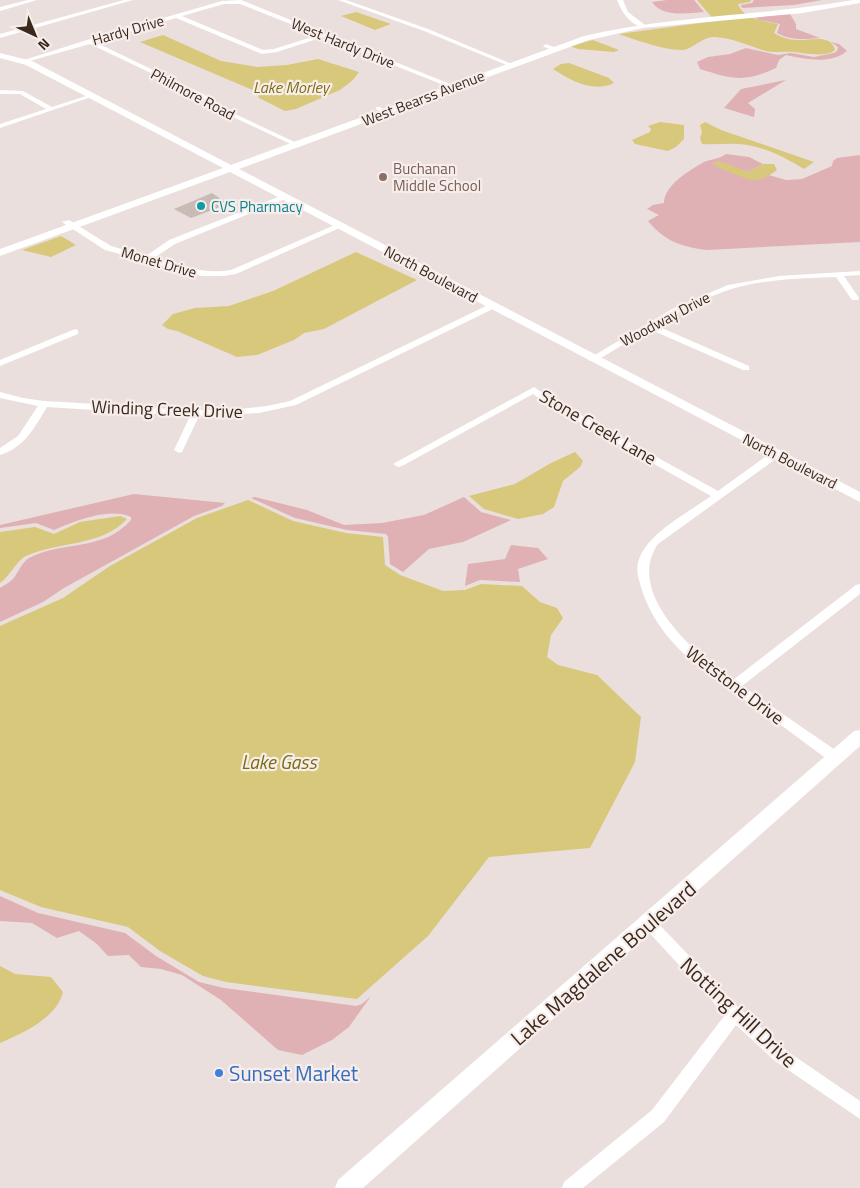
<svg xmlns="http://www.w3.org/2000/svg" width="860" height="1188" viewBox="0 0 860 1188" font-family="'Titillium Web',sans-serif">
<style>
.green{fill:#dfb1b4}
.water{fill:#d7c87c}
.building{fill:#c8bab4}
.lines{fill:none;stroke-linecap:round;stroke-linejoin:round}
.street{fill:#fff;fill-rule:evenodd}
.secondary{fill:#fff;fill-rule:evenodd}
.education-dot{fill:#8d6e63;stroke:#f7eeec;stroke-width:2}
.culture-dot{fill:#0f9aa8;stroke:#f7eeec;stroke-width:2}
.shop-dot{fill:#3f7fe0;stroke:#f7eeec;stroke-width:2}
.labels{text-anchor:middle;dominant-baseline:central;stroke-width:4.5;stroke-linejoin:round;paint-order:stroke}
.far-street-label{font-size:15px;fill:#3b291c;stroke:#f7eeec}
.far-education-label{font-size:15px;fill:#785e54;stroke:#f7eeec;text-anchor:start}
.far-culture-label{font-size:15px;fill:#0d838f;stroke:#f7eeec;text-anchor:start}
.far-water-label{font-size:16px;font-style:italic;fill:#7c6c11;stroke:#f7eeec}
.street-label{font-size:18px;fill:#3b291c;stroke:#f7eeec}
.water-label{font-size:19px;font-style:italic;fill:#7c6c11;stroke:#f7eeec}
.near-street-label{font-size:21px;fill:#3b291c;stroke:#f7eeec}
.near-shop-label{font-size:21px;fill:#366cbe;stroke:#f7eeec;text-anchor:start}
</style>
<rect width="100%" height="100%" fill="#eadfdc"/>
<!-- green -->
<g class="green">
<path d="M 667,0 L 694,0 L 704,12 C 687,13 663,18 652,2 Z"/>
<polygon points="754,0 822,0 794,5 742,8 741,5 752,3"/>
<path d="M 790,14 L 796,24 L 796,29 L 820,38 C 805,39 791,41 777,33 L 780,24 L 759,20 L 754,17 Z"/>
<path d="M 831,42 L 839,44 L 847,51 C 830,65 806,59 786,55 L 779,60 L 776,68 C 744,83 732,79 700,69 L 697,62 L 708,57 L 730,54 L 746,48 L 778,55 L 791,53 L 814,57 L 834,53 L 837,51 L 838,47 Z"/>
<polygon points="786,80 748,103 755,109 754,117 724,108 741,89"/>
<path d="M 726,154 L 749,157 L 763,164 L 748,172 L 719,162 L 713,163 L 735,174 L 761,177 L 769,175 L 786,180 L 802,179 L 832,166 L 833,161 L 837,158 L 860,155 L 860,242 L 707,250 C 682,247 664,241 648,221 L 659,215 L 647,209 L 653,205 L 664,203 C 664,185 690,170 704,162 C 712,159 719,159 726,154 Z"/>
<path d="M 134,494 L 225,503 L 222,506 L 194,516 L 64,588 L 43,602 L 0,622 L 0,588 C 4,585 9,583 13,579 C 18,573 22,562 29,558 C 64,540 103,552 131,520 L 131,517 C 109,507 75,521 54,530 L 36,523 L 0,528 L 0,525 Z"/>
<polygon points="255,497 307,510 344,525 382,523 424,515 464,497 481,512 511,520 463,542 429,549 403,572 390,564 388,537 386,534 347,530 295,518 251,498"/>
<polygon points="511,545 538,548 548,559 518,569 520,582 480,580 465,586 468,564 505,559"/>
<polygon points="0,896 38,913 125,933 156,956 199,982 224,988 356,1006 362,1004 371,996 349,1027 332,1040 302,1055 278,1050 221,1000 182,975 161,969 141,967 129,955 108,956 97,944 79,931 57,938 32,923 0,921"/>
</g>
<!-- water -->
<g class="water">
<path d="M 697,0 L 751,0 L 750,2 L 738,4 C 743,19 764,21 778,24 L 774,33 C 781,37 788,40 797,40 C 809,41 831,33 835,50 C 825,58 805,53 793,52 C 784,51 776,53 766,51 C 749,46 733,38 715,37 C 703,37 697,45 687,49 C 675,54 632,39 619,34 L 715,21 Z"/>
<polygon points="356,12 391,24 375,30 341,16"/>
<polygon points="163,35 221,61 257,67 287,65 318,59 359,72 353,80 340,90 296,109 285,111 259,98 257,92 140,42"/>
<polygon points="593,40 619,50 614,52 578,49 570,46"/>
<path d="M 569,63 L 609,78 L 614,83 C 594,93 571,81 553,69 L 561,64 Z"/>
<polygon points="660,122 684,125 684,139 676,147 668,151 635,144 632,140 650,132 651,129 648,126"/>
<path d="M 705,122 L 721,130 L 814,162 L 804,169 C 784,157 761,145 738,144 C 726,143 714,145 702,144 L 700,138 L 702,132 L 700,125 Z"/>
<path d="M 716,162 L 726,163 L 748,172 L 763,164 L 774,164 L 777,170 C 772,174 762,180 755,180 C 747,181 721,168 712,164 Z"/>
<polygon points="61,236 76,245 51,257 22,250"/>
<polygon points="356,252 417,280 324,329 304,333 294,340 257,355 237,357 177,331 168,329 162,325 173,314 195,308 229,306 273,291"/>
<polygon points="575,452 583,461 580,467 563,481 554,507 543,514 518,519 484,509 469,496 515,484 551,463"/>
<polygon points="248,500 293,521 346,533 383,537 385,565 400,575 443,591 465,590 481,584 522,586 540,602 557,608 563,618 551,635 547,657 558,665 597,675 641,717 635,762 590,848 489,857 428,936 357,999 226,982 203,976 160,951 128,927 41,907 0,890 0,626 63,598 110,566 197,518"/>
<path d="M 120,516 L 127,519 C 101,547 59,541 26,556 C 17,560 10,576 0,583 L 0,532 L 35,527 L 54,534 L 80,522 Z"/>
<path d="M 0,966 L 15,974 L 51,977 L 63,992 C 57,1018 23,1033 0,1043 Z"/>
</g>
<!-- building -->
<polygon class="building" points="212,193 228,204 191,218 174,209"/>
<g class="lines">
<!-- street -->
<g class="street">
<polygon points="28,0 37,0 0,11 0,7"/>
<polygon points="124,0 133,0 0,38 0,34"/>
<path d="M 241,0 L 455,86 L 456,87 L 451,88 L 323,37 L 277,52 L 262,54 L 176,18 L 95,42 L 203,94 L 235,114 L 299,144 L 299,146 L 297,147 L 231,116 L 199,96 L 90,44 L 26,62 L 21,61 L 87,40 L 222,1 ZM 224,4 L 240,4 L 318,35 L 274,49 L 263,50 L 182,16 Z"/>
<polygon points="338,0 346,0 428,29 514,65 509,66 424,31"/>
<path d="M 617,0 L 623,0 L 628,12 L 645,25 L 645,27 C 631,27 621,11 617,0 Z"/>
<polygon points="546,44 557,48 558,49 555,51 544,47 543,46"/>
<polygon points="0,90 23,91 52,107 89,95 94,96 0,128 0,124 46,109 20,94 0,94"/>
<polygon points="376,107 380,107 389,112 384,113 376,109"/>
<path d="M 283,195 L 290,197 L 175,244 L 154,258 C 179,265 204,275 231,270 L 337,224 L 344,226 L 236,274 L 223,276 L 202,276 L 105,250 L 62,222 L 69,220 L 111,246 L 146,256 L 169,240 Z"/>
<path d="M 860,271 L 860,275 L 844,276 L 859,298 L 858,300 L 852,300 L 836,277 C 806,278 776,279 747,285 C 714,292 684,309 655,325 L 749,366 L 749,370 L 743,370 L 649,329 L 596,361 L 590,361 L 588,359 L 674,308 L 728,285 L 779,276 Z"/>
<path d="M 492,303 L 495,304 L 495,308 L 296,405 L 259,413 L 199,416 L 182,452 L 179,453 L 174,450 L 190,416 L 47,407 C 35,427 24,448 0,455 L 0,448 L 18,436 L 38,406 L 0,398 L 0,392 L 23,398 L 44,401 C 75,403 106,404 136,407 C 188,410 239,414 290,401 Z"/>
<polygon points="75,329 78,330 78,334 0,366 0,360"/>
<path d="M 534,387 L 550,398 L 718,491 L 772,452 L 780,452 L 781,454 L 780,456 L 658,544 C 624,593 696,655 733,680 L 856,585 L 860,584 L 860,594 L 742,686 L 841,754 L 842,758 L 841,762 L 836,763 L 831,762 C 805,743 780,724 754,706 C 707,674 658,644 641,587 C 638,577 635,567 640,557 C 650,532 689,512 711,496 L 544,402 L 533,394 L 402,466 L 398,467 L 393,464 Z"/>
<polygon points="649,917 654,919 740,1009 787,1051 860,1101 860,1119 775,1061 736,1025 664,1122 583,1188 562,1188 564,1182 652,1110 725,1015 644,927 642,923 644,919"/>
</g>
<!-- secondary -->
<g class="secondary">
<path d="M 853,0 L 860,0 L 860,3 L 803,13 L 643,28 L 589,40 L 239,169 L 860,492 L 860,502 L 230,172 L 0,256 L 0,249 L 223,168 L 26,65 L 0,58 L 0,53 L 32,61 L 231,165 L 584,36 C 672,15 764,16 853,0 Z"/>
<polygon points="860,730 860,746 363,1188 335,1188 338,1180 854,731"/>
</g>
</g>
<!-- markers -->
<circle class="education-dot" cx="383" cy="177" r="5"/>
<circle class="culture-dot" cx="201" cy="206" r="5"/>
<circle class="shop-dot" cx="219" cy="1073" r="5"/>
<g class="labels">
<!-- far-street labels -->
<g class="far-street-label">
<text transform="translate(128 30) rotate(-16)">Hardy Drive</text>
<text transform="translate(343 43) rotate(22)">West Hardy Drive</text>
<text transform="translate(193 94) rotate(28)">Philmore Road</text>
<text transform="translate(423 98) rotate(-21)">West Bearss Avenue</text>
<text transform="translate(159 262) rotate(16)">Monet Drive</text>
<text transform="translate(431 274) rotate(28)">North Boulevard</text>
<text transform="translate(665 319) rotate(-28)">Woodway Drive</text>
<text transform="translate(790 461) rotate(27)">North Boulevard</text>
</g>
<!-- far-education labels -->
<g class="far-education-label">
<text x="393" y="168">Buchanan<tspan x="393" dy="17">Middle School</tspan></text>
</g>
<!-- far-culture labels -->
<g class="far-culture-label">
<text x="211" y="206">CVS Pharmacy</text>
</g>
<!-- far-water labels -->
<g class="far-water-label">
<text x="291" y="87">Lake Morley</text>
</g>
<!-- street labels -->
<g class="street-label">
<text transform="translate(167 409) rotate(2)">Winding Creek Drive</text>
<text transform="translate(598 427) rotate(30)">Stone Creek Lane</text>
<text transform="translate(735 685) rotate(37)">Wetstone Drive</text>
</g>
<!-- water labels -->
<g class="water-label">
<text x="279" y="761">Lake Gass</text>
</g>
<!-- near-street labels -->
<g class="near-street-label">
<text transform="translate(603 963) rotate(-41)">Lake Magdalene Boulevard</text>
<text transform="translate(739 1012) rotate(43)">Notting Hill Drive</text>
</g>
<!-- near-shop labels -->
<g class="near-shop-label">
<text x="229" y="1073">Sunset Market</text>
</g>
</g>
<!-- north arrow -->
<g transform="translate(35 35) rotate(136)" stroke="#f7eeec" stroke-width="4" paint-order="stroke">
<path d="M0-4L9 19L0 12L-9 19Z" fill="#3b291c"/>
<text y="-8" font-size="14" font-weight="bold" text-anchor="middle" fill="#3b291c">N</text>
</g>
</svg>
